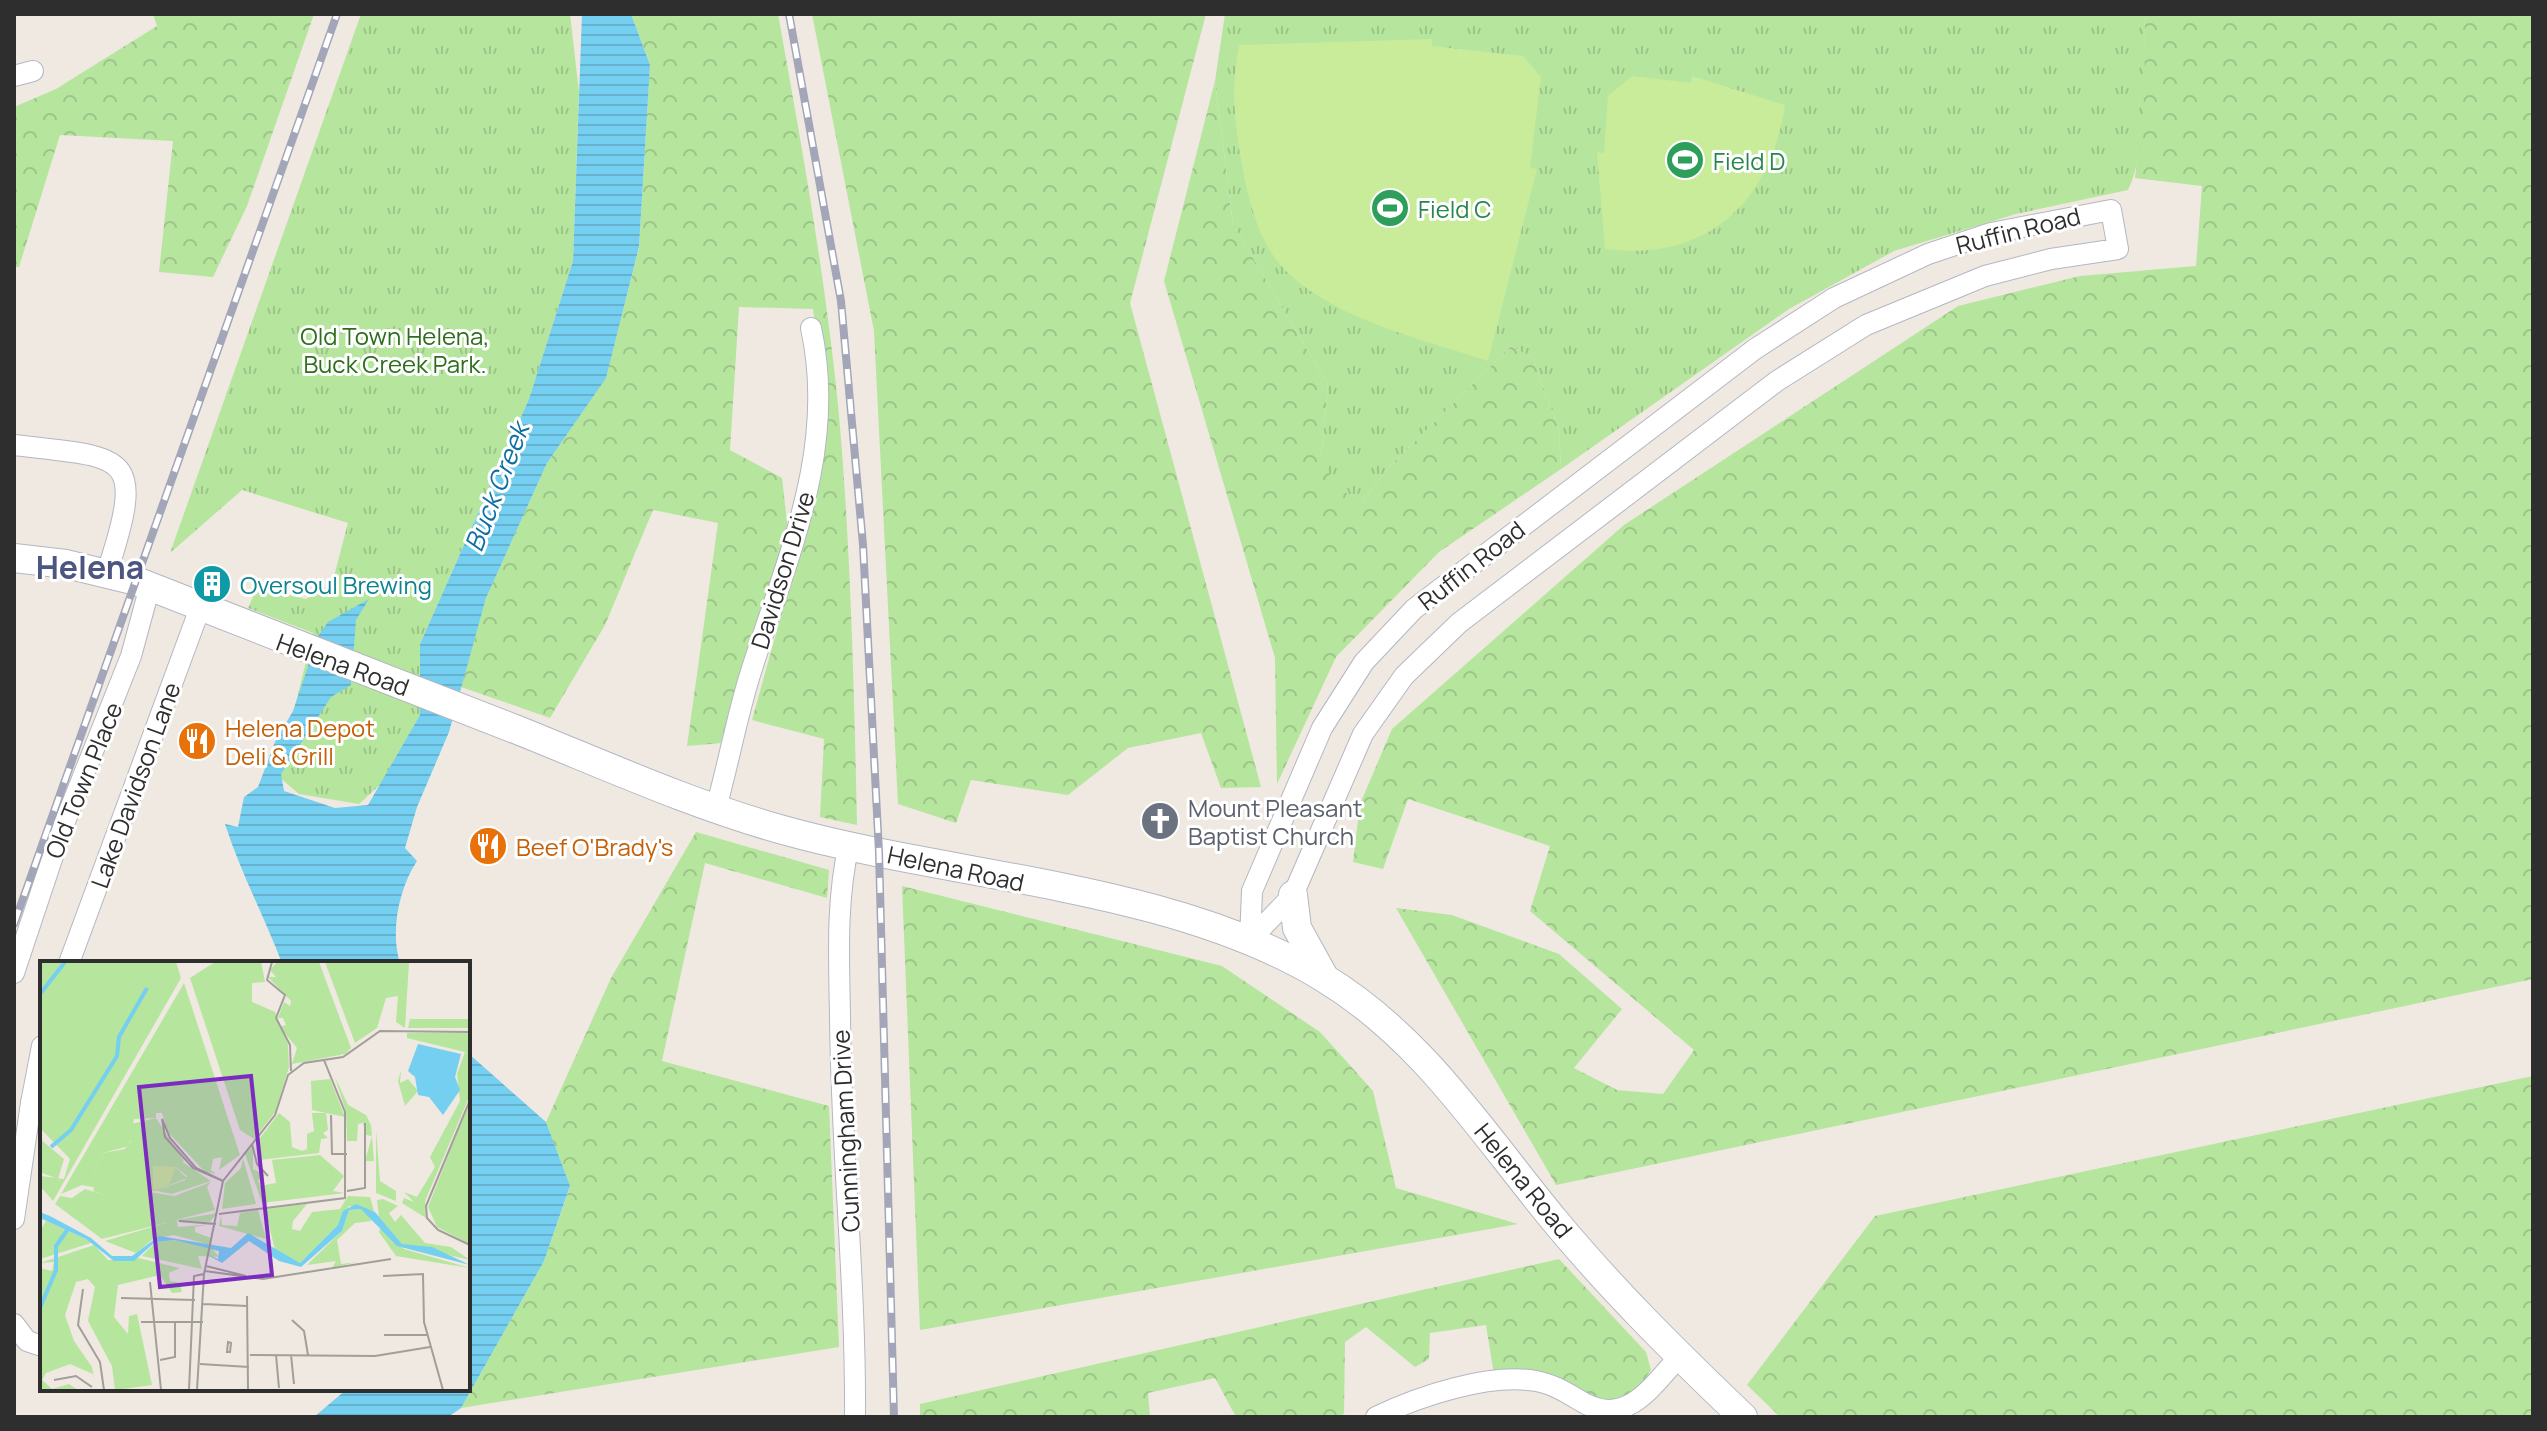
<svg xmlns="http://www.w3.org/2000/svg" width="2547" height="1431" viewBox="0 0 2547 1431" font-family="Manrope,sans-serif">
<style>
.forest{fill:url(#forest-crowns)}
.park{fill:url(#park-tufts)}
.pitch{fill:#c9ec9a}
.water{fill:url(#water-rules)}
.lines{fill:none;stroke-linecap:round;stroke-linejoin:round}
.street-casing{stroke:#b4b7c1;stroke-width:22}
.secondary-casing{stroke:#b4b7c1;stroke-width:30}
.street{stroke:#fff;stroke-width:20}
.secondary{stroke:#fff;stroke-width:28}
.rail-casing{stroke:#a3a6b8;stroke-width:8}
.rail{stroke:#fff;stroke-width:5;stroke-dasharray:15;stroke-linecap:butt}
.labels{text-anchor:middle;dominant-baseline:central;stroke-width:6;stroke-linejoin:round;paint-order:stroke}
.leisure-label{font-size:24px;fill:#27864d;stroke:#fff;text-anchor:start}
.street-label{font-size:24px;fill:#2e2e2e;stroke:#fff}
.park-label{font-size:24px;fill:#2c6e1b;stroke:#fff}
.culture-label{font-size:24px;fill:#0d838f;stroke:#fff;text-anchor:start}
.food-label{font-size:24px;fill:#c56008;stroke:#fff;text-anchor:start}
.worship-label{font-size:24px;fill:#5b616d;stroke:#fff;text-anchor:start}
.water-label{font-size:26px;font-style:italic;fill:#0d6fa3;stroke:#fff}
.district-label{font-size:32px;font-weight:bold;fill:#4d5680;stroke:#fff}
.inset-river{fill:none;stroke:#75cff0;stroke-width:4}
.inset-road{fill:none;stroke:#a29e99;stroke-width:2}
.view{fill:#7b2cbf;fill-opacity:0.15;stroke:#7b2cbf;stroke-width:4}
.inset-edge{fill:none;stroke:#2e2e2e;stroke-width:4}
</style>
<defs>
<pattern id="forest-crowns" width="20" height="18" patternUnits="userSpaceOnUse" patternTransform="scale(2)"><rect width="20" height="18" fill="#b6e59e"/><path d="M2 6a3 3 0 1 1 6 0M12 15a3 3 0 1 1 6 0" fill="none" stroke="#9dc588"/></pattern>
<pattern id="park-tufts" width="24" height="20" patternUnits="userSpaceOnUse" patternTransform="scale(2)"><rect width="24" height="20" fill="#b6e59e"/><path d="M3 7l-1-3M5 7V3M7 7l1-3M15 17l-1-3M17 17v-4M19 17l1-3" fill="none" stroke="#9dc588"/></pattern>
<pattern id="water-rules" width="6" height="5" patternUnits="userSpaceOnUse" patternTransform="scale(2)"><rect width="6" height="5" fill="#75cff0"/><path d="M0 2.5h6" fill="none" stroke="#66b2ce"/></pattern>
</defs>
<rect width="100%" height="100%" fill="#efe9e1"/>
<!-- forest -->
<g class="forest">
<polygon points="153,14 314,14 247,206 213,277 159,272 173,141 60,135 19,267 14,267 14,107 56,89 157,26"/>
<path d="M 631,14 L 778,14 C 802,147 826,280 839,415 C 851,551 854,688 857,825 L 820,817 L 824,739 L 752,720 L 803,536 L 827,415 L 813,309 L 739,307 L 730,450 L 782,478 L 788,530 L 722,743 L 687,746 L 718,523 L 653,510 L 605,625 L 550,718 L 461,687 L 486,598 L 547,463 L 606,377 L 639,248 L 650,65 Z"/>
<polygon points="812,14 1206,14 1130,303 1261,787 1221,788 1201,733 1128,748 1068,795 971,780 956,823 898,804 874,331"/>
<polygon points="2145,14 2533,14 2533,979 1556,1185 1396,908 1452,915 1559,954 1622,1009 1574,1068 1617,1090 1663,1094 1694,1050 1530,911 1550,846 1408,799 1383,869 1353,862 1360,804 1392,729 1624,525 1958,306 2080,276 2196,266 2202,186 2135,178 2143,102"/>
<polygon points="1215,81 1233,224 1328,385 1321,459 1362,502 1389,467 1511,346 1533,358 1559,430 1561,469 1439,552 1336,657 1277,784 1275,658 1164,281"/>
<polygon points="696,832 829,870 827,898 705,863 662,1061 829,1106 839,1347 461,1408 544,1261 570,1187 546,1122 611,978"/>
<polygon points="902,886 1222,966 1320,1032 1373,1091 1396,1188 1518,1224 920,1330"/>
<polygon points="2533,1076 2533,1417 1780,1417 1747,1385 1875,1216"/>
<polygon points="1559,1259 1646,1352 1651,1370 1632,1399 1611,1401 1494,1375 1486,1325 1430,1333 1429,1359 1415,1367 1366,1327 1345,1342 1344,1413 1341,1417 1236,1417 1215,1378 1148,1393 1150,1417 920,1417 920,1404"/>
</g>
<!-- park -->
<g class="park">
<polygon points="361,14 570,14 579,92 573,261 529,399 420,644 420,715 381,784 359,804 299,794 278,776 313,633 248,608 257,588 306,599 332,584 348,523 242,490 170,553"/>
<path d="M 1225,14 L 2145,14 C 2144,59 2148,153 2128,190 L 2016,214 L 1894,251 L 1789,309 L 1561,469 L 1559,430 L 1533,358 L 1511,346 L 1389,467 L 1362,502 L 1337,488 L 1321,459 L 1328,385 L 1233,224 L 1215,81 Z"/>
</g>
<!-- pitch -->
<g class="pitch">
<path d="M 1432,39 L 1432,46 L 1523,56 L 1541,77 L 1530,168 L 1537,169 L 1488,361 C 1424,340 1337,320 1287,272 C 1258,244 1248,198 1241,160 C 1234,115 1231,90 1239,45 Z"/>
<path d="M 1632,76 L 1691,83 L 1692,76 L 1785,105 C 1770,203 1707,262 1605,249 L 1597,152 L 1604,153 L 1608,96 Z"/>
</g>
<!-- water -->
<g class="water">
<path d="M 582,14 L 631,14 L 650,65 L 639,247 L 606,378 L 547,463 L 486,598 L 449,732 L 417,807 L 405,848 L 417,861 C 399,888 390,931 400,963 L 282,963 C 264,916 240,871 225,824 L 238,827 L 244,797 L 258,787 L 275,742 L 293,711 L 318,636 L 328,622 L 369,599 L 356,620 L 351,685 L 331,697 L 281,774 L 284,791 L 335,808 L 368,805 L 420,715 L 420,644 L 529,399 L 573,261 Z"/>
<polygon points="468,1053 546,1122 570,1186 544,1261 461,1408 448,1417 314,1417 347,1389 468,1389"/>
</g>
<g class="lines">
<defs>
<g id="street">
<polyline points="14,76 33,71"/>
<polygon points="2111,210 2118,249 2051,259 1985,276 1866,325 1777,381 1459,623 1404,676 1363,734 1293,895 1250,940 1252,891 1322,728 1364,662 1414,609 1755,349 1834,298 1928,254 1991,233"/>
<path d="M 14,445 C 126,458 147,451 107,572"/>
<path d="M 716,808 C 728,765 736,721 749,678 C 785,562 838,451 811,328"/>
<path d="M 849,845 C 836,899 839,960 840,1015 C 841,1150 856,1283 855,1417"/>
<polyline points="69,963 200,608"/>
<polyline points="14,973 62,829 131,656 150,586"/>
<polyline points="31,1103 42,1046"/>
<polyline points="14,1219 31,1103 42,1105"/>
<polyline points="14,1324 27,1341 42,1346"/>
<path d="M 1376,1417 C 1419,1396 1489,1373 1536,1381 C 1554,1384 1570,1395 1586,1404 C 1629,1426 1654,1383 1680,1356"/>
</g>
<g id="secondary">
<path d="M 14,558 L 66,564 L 136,581 C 264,632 392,681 520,731 C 607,766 693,805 783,830 C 955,878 1172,885 1324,978 C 1423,1038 1483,1134 1555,1221 C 1613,1291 1677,1354 1743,1417"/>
<polyline points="1293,895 1297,928 1323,975"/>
</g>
</defs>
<!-- street casing -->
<use href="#street" class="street-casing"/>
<!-- secondary casing -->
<use href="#secondary" class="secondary-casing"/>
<!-- street -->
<use href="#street" class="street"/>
<!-- secondary -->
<use href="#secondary" class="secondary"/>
<defs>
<g id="rail">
<polyline points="789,14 841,301 863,545 879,852 894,1417"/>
<polyline points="14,924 337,14"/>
</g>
</defs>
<!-- rail casing -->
<use href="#rail" class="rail-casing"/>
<!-- rail -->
<use href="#rail" class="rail"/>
</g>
<!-- icons -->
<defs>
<symbol id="stadium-disc" viewBox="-11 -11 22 22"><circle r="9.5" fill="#2e9e5b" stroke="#fff"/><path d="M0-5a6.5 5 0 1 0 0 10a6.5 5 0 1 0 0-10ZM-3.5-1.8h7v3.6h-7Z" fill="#fff"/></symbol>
<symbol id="building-disc" viewBox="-11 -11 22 22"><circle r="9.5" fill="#0f9aa8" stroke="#fff"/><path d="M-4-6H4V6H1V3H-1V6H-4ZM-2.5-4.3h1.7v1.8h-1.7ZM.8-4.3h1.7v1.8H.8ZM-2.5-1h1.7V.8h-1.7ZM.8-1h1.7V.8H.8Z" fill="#fff"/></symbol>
<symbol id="restaurant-disc" viewBox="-11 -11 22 22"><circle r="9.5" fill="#e8710a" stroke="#fff"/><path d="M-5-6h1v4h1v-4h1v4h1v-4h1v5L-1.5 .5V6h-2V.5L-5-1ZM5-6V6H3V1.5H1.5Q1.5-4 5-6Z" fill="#fff"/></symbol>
<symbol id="church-disc" viewBox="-11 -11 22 22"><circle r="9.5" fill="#6b7280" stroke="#fff"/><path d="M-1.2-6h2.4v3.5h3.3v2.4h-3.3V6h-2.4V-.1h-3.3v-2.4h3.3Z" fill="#fff"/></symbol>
</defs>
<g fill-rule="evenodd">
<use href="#stadium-disc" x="1663" y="138" width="44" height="44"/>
<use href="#stadium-disc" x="1368" y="186" width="44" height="44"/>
<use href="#building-disc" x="190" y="562" width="44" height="44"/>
<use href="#restaurant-disc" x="175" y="719" width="44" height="44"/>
<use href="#church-disc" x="1138" y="799" width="44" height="44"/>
<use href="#restaurant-disc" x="466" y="824" width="44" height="44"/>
</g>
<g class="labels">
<!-- leisure labels -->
<g class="leisure-label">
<text x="1713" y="160">Field D</text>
<text x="1418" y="208">Field C</text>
</g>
<!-- street labels -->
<g class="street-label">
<text transform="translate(2018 230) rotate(-14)">Ruffin Road</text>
<text transform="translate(1471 565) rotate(-38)">Ruffin Road</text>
<text transform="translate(782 570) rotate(-73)">Davidson Drive</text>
<text transform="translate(343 664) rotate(20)">Helena Road</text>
<text transform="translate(83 780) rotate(-68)">Old Town Place</text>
<text transform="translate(135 785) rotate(-70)">Lake Davidson Lane</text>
<text transform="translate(956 868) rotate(12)">Helena Road</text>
<text transform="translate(845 1131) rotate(-93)">Cunningham Drive</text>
<text transform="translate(1524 1180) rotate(51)">Helena Road</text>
</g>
<!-- park labels -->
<g class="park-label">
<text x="395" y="335">Old Town Helena,<tspan x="395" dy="28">Buck Creek Park.</tspan></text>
</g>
<!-- culture labels -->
<g class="culture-label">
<text x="240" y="584">Oversoul Brewing</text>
</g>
<!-- food labels -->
<g class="food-label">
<text x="225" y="727">Helena Depot<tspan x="225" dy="28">Deli &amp; Grill</tspan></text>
<text x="516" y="846">Beef O'Brady's</text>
</g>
<!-- worship labels -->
<g class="worship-label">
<text x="1188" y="807">Mount Pleasant<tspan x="1188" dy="28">Baptist Church</tspan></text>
</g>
<!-- water labels -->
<g class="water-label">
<text transform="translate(496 487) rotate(-69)">Buck Creek</text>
</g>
<!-- district labels -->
<g class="district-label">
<text x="90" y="567">Helena</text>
</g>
</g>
<!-- overview -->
<g transform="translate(40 961)">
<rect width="430" height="430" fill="#efe9e1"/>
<path d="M 1,1 L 136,1 L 141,17 L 13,240 L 0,225 L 0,215 L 24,218 L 30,198 L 0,167 ZM 175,1 L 221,1 L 225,21 L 212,22 L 212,41 L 235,51 L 248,84 L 249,106 L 235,151 L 214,178 L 200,169 L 150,17 ZM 237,1 L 279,1 L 311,87 L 305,93 L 252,103 L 257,87 L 240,66 L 246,64 L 243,57 L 238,57 L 244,41 L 250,45 L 251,40 L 228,16 L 236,16 L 230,9 ZM 285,1 L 369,1 L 365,67 L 356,61 L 358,35 L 346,37 L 337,67 L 315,82 ZM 144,22 L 200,194 L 179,209 L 182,196 L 173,198 L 171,209 L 176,213 L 165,211 L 127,170 L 122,152 L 116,152 L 116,157 L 94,158 L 89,185 L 63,192 L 53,211 L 59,215 L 57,227 L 42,224 L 21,233 ZM 370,58 L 430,58 L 430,67 L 368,67 ZM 367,72 L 430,72 L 430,134 L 385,240 L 386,257 L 362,242 L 364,237 L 374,241 L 364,231 L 377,236 L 395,206 L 390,196 L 420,140 L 417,113 L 425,91 L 367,77 ZM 361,109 L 360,122 L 368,118 L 378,130 L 365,145 L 358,120 ZM 295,116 L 308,144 L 326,154 L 331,164 L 334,200 L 325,200 L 332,175 L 326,174 L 323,162 L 318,163 L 317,180 L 307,180 L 306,151 ZM 290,118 L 305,156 L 272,149 L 271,120 ZM 430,140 L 430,283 L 397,266 L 388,246 ZM 239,152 L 250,161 L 252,186 L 262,190 L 267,188 L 267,173 L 274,170 L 272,152 L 286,152 L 288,169 L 283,172 L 288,177 L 281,178 L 279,192 L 219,199 L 217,181 ZM 336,169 L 340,220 L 356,230 L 356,240 L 336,232 ZM 0,178 L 24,198 L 18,218 L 0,211 ZM 213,185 L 213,208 L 225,214 L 218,219 L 220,225 L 236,222 L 232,199 L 280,194 L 304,215 L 293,230 L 305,232 L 222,242 L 205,193 ZM 203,197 L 216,243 L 182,248 L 185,222 L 201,207 ZM 141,200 L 171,220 L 132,233 L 116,230 L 145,219 L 147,215 L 134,205 ZM 171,221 L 167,226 L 175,249 L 62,278 L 15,243 L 20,235 L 32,237 L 45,228 L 64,234 L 98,229 L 134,235 ZM 308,235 L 330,236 L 334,250 L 309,245 L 298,264 L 260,302 L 235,289 L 225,248 L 267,243 L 253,260 L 252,268 L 260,270 L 272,251 L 300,248 ZM 343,238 L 358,245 L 349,252 L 355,261 L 361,254 L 385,282 L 411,286 L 430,299 L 362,283 L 339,256 L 337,239 ZM 321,248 L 334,256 L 331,260 L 315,262 L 297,279 L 301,303 L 317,301 L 292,307 L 296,300 L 267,304 L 302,270 L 309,249 ZM 218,249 L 226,278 L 179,265 L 181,254 L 182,264 L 197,265 L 200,252 ZM 177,252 L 170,261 L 137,260 L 138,266 L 172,263 L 155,266 L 155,271 L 171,277 L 170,284 L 134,274 L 113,278 L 96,292 L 65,280 L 132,260 ZM 6,260 L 46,278 L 51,282 L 0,298 L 0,270 ZM 341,266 L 364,288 L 430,307 L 356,295 L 339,271 ZM 54,284 L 68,299 L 98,297 L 140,307 L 129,312 L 130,320 L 140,322 L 142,331 L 132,332 L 120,314 L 78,324 L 74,356 L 88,373 L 89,355 L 97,353 L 112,424 L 75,429 L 72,405 L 48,360 L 55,326 L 48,318 L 36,321 L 25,354 L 34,380 L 52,406 L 55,422 L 53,413 L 30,403 L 6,412 L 2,419 L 12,428 L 29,423 L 38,429 L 0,429 L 0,307 L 12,310 L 14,301 L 0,302 Z" fill="#b6e59e"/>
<path d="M 116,157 L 144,200 L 134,205 L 147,217 L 116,230 L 64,234 L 53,230 L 59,215 L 53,211 L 63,192 L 85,188 L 91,180 L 80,175 L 79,166 ZM 135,279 L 172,287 L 179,296 L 158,295 L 162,308 L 102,295 L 116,281 Z" fill="#b6e59e"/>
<path d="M 113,205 L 136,206 L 129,224 L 113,229 Z" fill="#c9ec9a"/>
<path d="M 378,83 L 421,93 L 415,116 L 420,129 L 403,154 L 389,136 L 378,134 L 375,116 L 368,110 ZM 316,243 L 335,251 L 362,283 L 392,286 L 430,304 L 357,285 L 321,248 L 309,249 L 302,270 L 261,306 L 239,300 L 209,280 L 182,302 L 164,292 L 178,298 L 179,290 L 135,279 L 115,281 L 94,300 L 74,300 L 46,278 L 0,257 L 0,251 L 10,255 L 51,277 L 72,295 L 92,295 L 119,275 L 191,287 L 208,272 L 260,302 L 298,264 L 303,250 Z" fill="#75cff0"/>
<path class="inset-river" d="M 0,33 L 25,1M 11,186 L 31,169 L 77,95 L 79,76 L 107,27M 0,347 L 16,309 L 16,285 L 28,268"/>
<path class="inset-road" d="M 232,1 L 227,19 L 245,34 L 236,57 L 250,84 L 251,110M 430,139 L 386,245 L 387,257 L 398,269 L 430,284M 291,154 L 292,193 L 307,193M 122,158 L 130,177 L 156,207 L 183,220 L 153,207 L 125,176 ZM 212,183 L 217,203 L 228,215M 307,230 L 325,227 L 325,162M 179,253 L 305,237 L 305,151 L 284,99M 139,260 L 176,263M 166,305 L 206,315M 165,310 L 223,318 L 351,298M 343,315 L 383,313 L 384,361 L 403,429M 110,321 L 121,429M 43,328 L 38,364 L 60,401 L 64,429M 207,335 L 208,429M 81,337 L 155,339M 163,343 L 207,345M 252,359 L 264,370 L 268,394M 101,361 L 163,361M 344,374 L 387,374M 188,381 L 191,382 L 190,391 L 187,391 ZM 210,394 L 335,395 L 390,386M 236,394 L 239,427M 251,394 L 254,423M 120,399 L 135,396 L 135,361M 160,403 L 209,406M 14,419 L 36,415 L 52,426M 149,429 L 154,315 L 164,313M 157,429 L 164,313 L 183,220 L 235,154 L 248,114 L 264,102 L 303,96 L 340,70 L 430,71"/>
<path class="view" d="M 211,115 L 232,314 L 120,326 L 99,126 Z"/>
<rect width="430" height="430" class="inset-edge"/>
</g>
<!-- border -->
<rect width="2547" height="1431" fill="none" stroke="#2e2e2e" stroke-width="32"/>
</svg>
